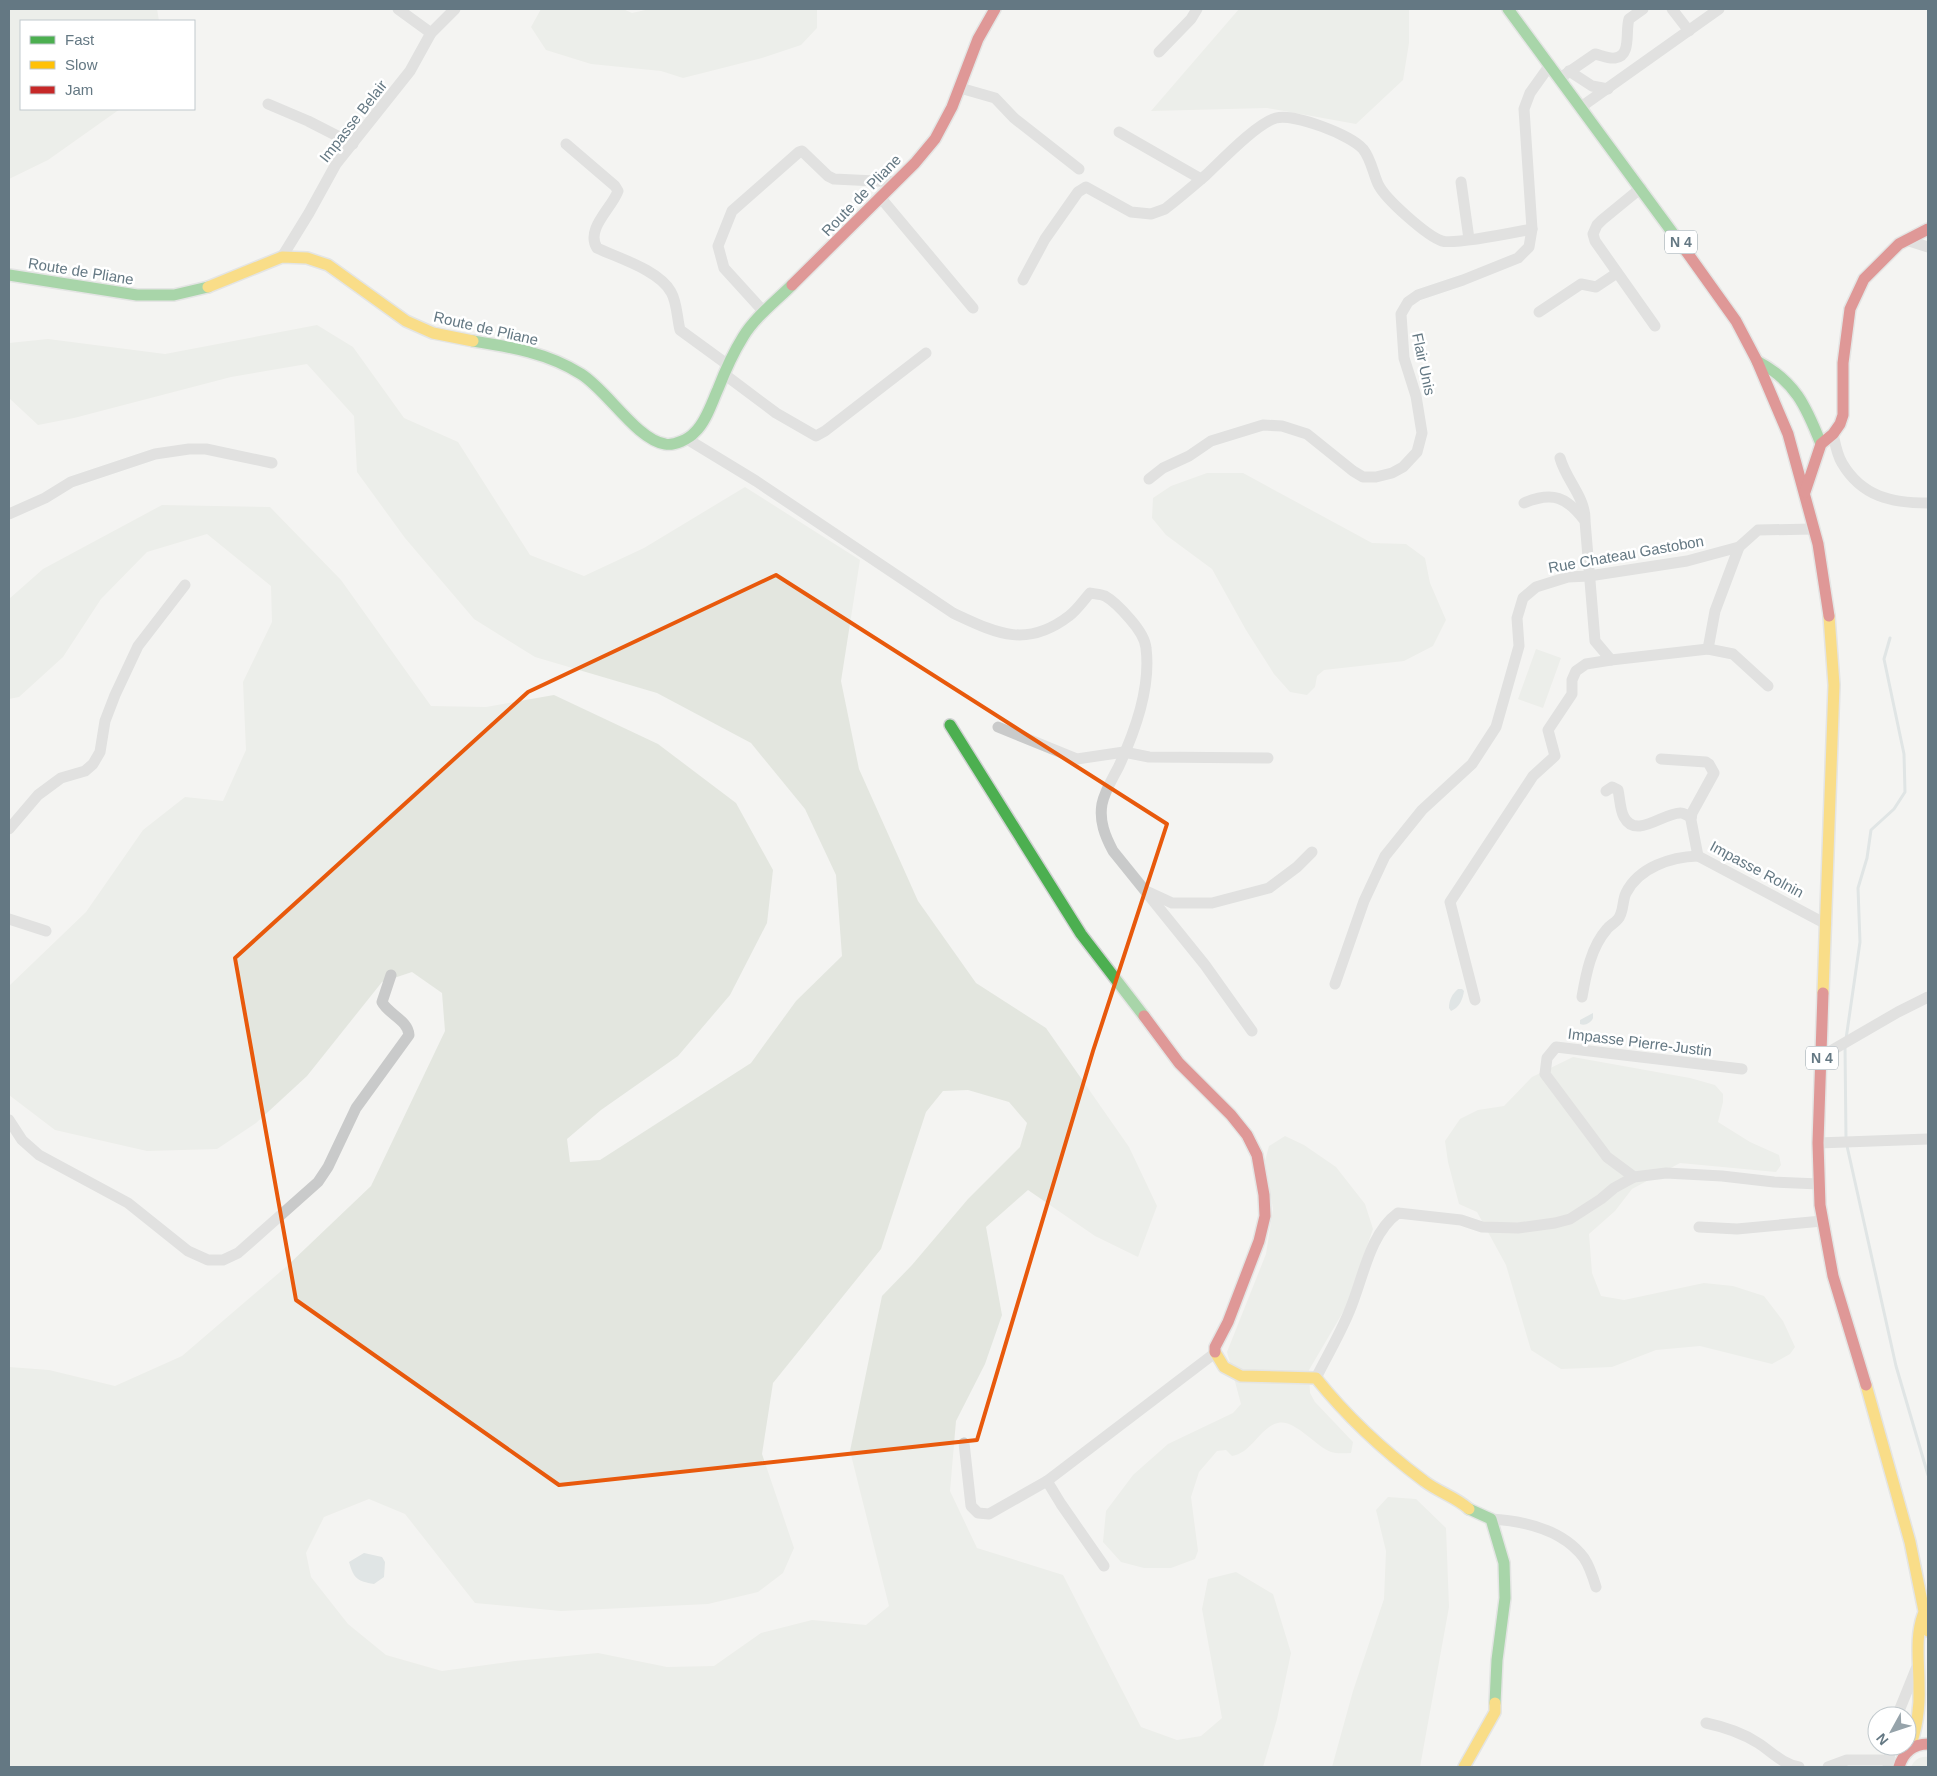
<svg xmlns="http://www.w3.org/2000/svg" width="1937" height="1776" viewBox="0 0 1937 1776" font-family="Arial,sans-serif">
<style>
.green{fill:#e3e6df;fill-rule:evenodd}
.water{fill:#c8d2d4}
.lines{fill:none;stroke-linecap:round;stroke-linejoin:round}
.stream{stroke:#c8d2d4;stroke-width:3}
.fast-casing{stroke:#d0d2d2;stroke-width:14}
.slow-casing{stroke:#d0d2d2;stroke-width:14}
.jam-casing{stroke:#d0d2d2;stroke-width:14}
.street{stroke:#c9caca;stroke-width:11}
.fast{stroke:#4caf50;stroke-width:11}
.slow{stroke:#ffc107;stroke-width:11}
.jam{stroke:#c62828;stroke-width:11}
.marked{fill:none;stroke:#e8590c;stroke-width:4;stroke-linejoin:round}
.labels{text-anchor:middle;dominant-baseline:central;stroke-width:5;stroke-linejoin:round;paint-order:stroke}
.shield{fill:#fff;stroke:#92a0a8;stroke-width:1}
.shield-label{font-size:14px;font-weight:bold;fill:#647883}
.street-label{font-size:15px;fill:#647883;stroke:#fff}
</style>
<rect width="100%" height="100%" fill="#f4f4f2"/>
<!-- green -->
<g class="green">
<polygon points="9,9 157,9 159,21 21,21 21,109 120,109 48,160 9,179"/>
<polygon points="541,9 623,9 632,13 650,9 817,9 817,28 801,45 762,58 683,78 661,71 591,64 546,50 531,27"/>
<polygon points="1239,9 1409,9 1409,43 1403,80 1356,124 1267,108 1151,111"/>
<path d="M 317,325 L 353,347 L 404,418 L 458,442 L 530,555 L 584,576 L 644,548 L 745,487 L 860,560 L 841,681 L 859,769 L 918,901 L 976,983 L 1046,1028 L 1129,1147 L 1157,1206 L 1138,1257 L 1095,1236 L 1028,1190 L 986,1227 L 1002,1315 L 985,1364 L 956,1421 L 950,1491 L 977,1548 L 1063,1575 L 1141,1727 L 1177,1740 L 1201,1736 L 1222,1718 L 1202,1609 L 1208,1579 L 1236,1572 L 1273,1594 L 1291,1653 L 1277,1719 L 1263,1767 L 9,1767 L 9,1367 L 49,1370 L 115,1386 L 182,1356 L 287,1266 L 371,1186 L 445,1031 L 442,993 L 412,972 L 382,982 L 307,1076 L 256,1123 L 217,1149 L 147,1151 L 55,1130 L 9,1095 L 9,986 L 86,912 L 143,830 L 185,797 L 223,801 L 246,750 L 243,682 L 272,622 L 271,586 L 207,534 L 147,552 L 101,599 L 63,657 L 19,697 L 9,699 L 9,599 L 43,569 L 162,505 L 270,507 L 341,580 L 431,706 L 486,707 L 554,695 L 658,744 L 736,803 L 773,870 L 767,923 L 730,995 L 678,1056 L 601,1110 L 567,1139 L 570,1162 L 600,1160 L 751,1063 L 796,1001 L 842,956 L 836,875 L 805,809 L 751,743 L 657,693 L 535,657 L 474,619 L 405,538 L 357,472 L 354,416 L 307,364 L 231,377 L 74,418 L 38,425 L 9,398 L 9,343 L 48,339 L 165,354 ZM 968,1090 L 1009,1102 L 1027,1123 L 1020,1147 L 968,1199 L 912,1265 L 882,1296 L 850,1451 L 889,1606 L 866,1625 L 812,1620 L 761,1633 L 714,1666 L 667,1667 L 598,1653 L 515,1661 L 442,1671 L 386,1655 L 348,1624 L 311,1577 L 306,1553 L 324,1517 L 369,1499 L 405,1514 L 475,1603 L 561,1611 L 708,1604 L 758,1592 L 783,1573 L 794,1548 L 762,1454 L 773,1383 L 881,1249 L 926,1112 L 943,1091 Z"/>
<polygon points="1207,473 1243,473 1372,543 1406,544 1425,558 1430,583 1446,620 1433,646 1404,661 1324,670 1317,676 1315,687 1307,695 1290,692 1274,674 1246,630 1212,569 1166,535 1152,518 1153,498 1171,486"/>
<polygon points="1536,649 1561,658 1543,708 1518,699"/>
<polygon points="1573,1057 1690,1078 1715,1085 1723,1094 1723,1102 1718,1122 1750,1142 1779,1155 1781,1165 1776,1172 1680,1163 1632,1189 1615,1211 1589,1234 1592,1273 1601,1296 1624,1300 1704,1283 1733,1286 1764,1296 1783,1321 1795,1347 1790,1354 1772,1364 1700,1346 1656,1350 1612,1367 1561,1369 1531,1350 1506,1265 1477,1212 1459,1204 1448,1162 1445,1141 1460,1119 1478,1110 1504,1106 1532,1077"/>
<path d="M 1285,1136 L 1304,1145 L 1336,1167 L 1365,1204 L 1373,1229 L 1346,1307 L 1309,1370 L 1310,1393 L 1315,1402 L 1353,1442 L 1351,1453 C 1345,1453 1337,1454 1331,1452 C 1316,1447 1295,1419 1278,1423 C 1260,1427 1252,1453 1232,1456 L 1226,1450 L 1217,1451 L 1199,1472 L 1191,1497 L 1198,1551 L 1195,1559 L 1171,1568 L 1144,1568 L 1121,1562 L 1103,1542 L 1106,1511 L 1133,1475 L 1168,1444 L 1233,1413 L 1241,1404 L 1227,1352 L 1266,1254 L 1273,1209 L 1265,1161 L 1269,1146 Z"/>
<polygon points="1388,1497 1416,1499 1446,1528 1449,1607 1420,1767 1332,1767 1353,1691 1384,1599 1386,1551 1376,1510"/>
<path d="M 1928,1757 L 1928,1767 L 1911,1767 C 1914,1760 1920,1756 1928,1757 Z"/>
</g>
<!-- water -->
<g class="water">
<path d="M 1458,989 L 1462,989 L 1464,991 C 1463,999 1459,1008 1451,1011 L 1449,1008 C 1449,1000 1452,994 1458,989 Z"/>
<path d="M 1593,1013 L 1593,1018 C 1591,1023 1585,1026 1580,1024 L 1580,1020 Z"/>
<path d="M 364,1553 L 382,1557 L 385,1562 L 384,1577 L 374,1584 C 357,1581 354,1579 349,1562 Z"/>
</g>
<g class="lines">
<!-- stream -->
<g class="stream">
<polyline points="1846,1039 1860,942 1858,888 1867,858 1871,830 1894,809 1905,792 1904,754 1884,659 1890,638"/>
<polyline points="1845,1046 1846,1139"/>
<polyline points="1847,1146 1896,1366 1928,1475"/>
</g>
<defs>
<g id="fast">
<polyline points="1508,9 1686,251"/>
<polyline points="9,275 137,295 174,295 208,287"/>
<path d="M 473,341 C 511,347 548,353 581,374 C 607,390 637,440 665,444 C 674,446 689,439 695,432 C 706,422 712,402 718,389 C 725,371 733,353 743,337 C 755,317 776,301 792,285"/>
<path d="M 1757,361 C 1795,381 1806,406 1821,444"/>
<polyline points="950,725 1081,934 1144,1016"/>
<polyline points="1469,1509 1491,1519 1504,1563 1505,1598 1497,1660 1495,1703"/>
</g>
<g id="slow">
<polyline points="208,287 282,257 307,258 328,265 406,321 433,333 473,341"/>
<polyline points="1823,993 1834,685 1829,616"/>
<path d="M 1215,1352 L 1224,1367 L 1241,1376 L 1316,1378 C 1347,1417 1384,1451 1424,1481 C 1438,1492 1456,1497 1469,1509"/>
<polyline points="1866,1385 1910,1542 1928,1631"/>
<path d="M 1909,1750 C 1917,1729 1920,1708 1919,1685 C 1919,1662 1915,1637 1923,1615"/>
<polyline points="1464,1767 1495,1712 1495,1703"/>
</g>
<g id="jam">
<polyline points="1686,251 1736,321 1757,361 1788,434 1818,544 1829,616"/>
<polyline points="792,285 915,163 935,139 952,107 978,39 995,9"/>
<polyline points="1805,492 1821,444 1833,434 1840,424 1843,415 1843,363 1850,309 1864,279 1899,244 1928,229"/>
<polyline points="1823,993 1818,1143 1820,1205 1833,1276 1866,1385"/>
<polyline points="1144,1016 1179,1063 1231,1115 1247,1135 1257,1155 1264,1195 1265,1216 1259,1241 1228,1322 1215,1347 1215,1352"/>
<path d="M 1899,1767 C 1903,1753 1913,1744 1928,1744"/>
</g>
</defs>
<!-- fast casing -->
<use href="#fast" class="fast-casing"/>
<!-- slow casing -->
<use href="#slow" class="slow-casing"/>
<!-- jam casing -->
<use href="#jam" class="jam-casing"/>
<!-- street -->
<g class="street">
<polyline points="398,9 431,33"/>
<polyline points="1672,9 1689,31"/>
<polyline points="1159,52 1191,19 1197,9"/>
<polyline points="1569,71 1592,86 1608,89"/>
<path d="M 1560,78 L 1595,54 C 1600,55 1609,59 1615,58 C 1632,56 1625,31 1629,19 L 1643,9"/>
<polyline points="960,88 995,98 1014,118 1079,169"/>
<polyline points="268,104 308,121 353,144"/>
<polyline points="1581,107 1719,9"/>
<polyline points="1119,132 1201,179"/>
<path d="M 566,144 L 615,186 L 618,191 C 612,208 585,229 597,248 C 618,258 659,270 671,292 C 677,302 677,318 680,330 L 728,365"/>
<polyline points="1461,182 1469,239"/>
<polyline points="1641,188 1602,220 1597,225 1593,234 1595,241 1655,326"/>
<polyline points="880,197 973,308"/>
<polyline points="1906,240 1928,247"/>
<polyline points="282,257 309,213 336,164 410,71 431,33 455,9"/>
<path d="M 1023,280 L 1045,239 L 1078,192 L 1086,187 L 1131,212 L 1151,214 L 1165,209 C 1179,198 1192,187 1206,175 C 1221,161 1257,123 1276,118 C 1294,113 1351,135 1363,149 C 1371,159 1373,173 1378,184 C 1385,199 1427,236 1442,241 C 1454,245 1516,232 1532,229"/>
<polyline points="764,312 724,268 718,246 732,211 799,152 802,151 828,176 834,179 896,182"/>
<polyline points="1539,312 1581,284 1596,287 1617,273"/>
<polyline points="724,374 776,413 816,436 825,431 926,353"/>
<path d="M 1833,434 C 1835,443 1837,455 1842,463 C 1862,497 1892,503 1928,503"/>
<path d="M 687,439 L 756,481 L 953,613 C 996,633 1026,649 1069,616 C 1077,610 1083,601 1090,593 C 1094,594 1101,594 1105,596 C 1114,601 1124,612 1130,619 C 1137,627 1145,637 1146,648 C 1151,688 1135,731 1119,766 C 1113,778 1105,790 1102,804 C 1099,821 1105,836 1113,851 L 1205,965 L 1252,1031"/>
<path d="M 1560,458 C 1566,480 1585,497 1585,519"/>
<polyline points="1149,479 1163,468 1189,456 1211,441 1263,425 1282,426 1307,434 1353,471 1363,477 1376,477 1392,473 1403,467 1417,452 1422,433 1416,396 1404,358 1401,314 1408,302 1418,295 1463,280 1518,258 1529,247 1532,229 1524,109 1530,93 1550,65"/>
<path d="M 1524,503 C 1553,491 1567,497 1585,521 L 1595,641 L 1611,660 L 1708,649 L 1733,654 L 1768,686"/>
<polyline points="9,514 45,498 71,482 155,454 189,449 206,449 272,463"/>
<polyline points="1708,649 1715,611 1739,547"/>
<polyline points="998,727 1077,759 1124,752 1149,757 1268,758"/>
<polyline points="1661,759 1706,762 1709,764 1714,773 1692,813 1691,820 1698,856 1826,924"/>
<path d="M 1606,791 L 1612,787 L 1618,790 C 1620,799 1620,810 1624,817 C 1636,840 1664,812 1681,813 C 1684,813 1688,816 1691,817"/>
<polyline points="9,829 38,795 61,778 85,771 93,764 100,752 105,721 115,695 138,646 185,585"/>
<polyline points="1146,891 1172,903 1212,903 1269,888 1297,867 1312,852"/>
<polyline points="9,919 46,931"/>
<polyline points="1335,984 1364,901 1385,856 1422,810 1472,764 1496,727 1519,646 1517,618 1523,598 1536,587 1568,577 1589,576 1687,561 1739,547 1758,530 1813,529"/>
<path d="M 1582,997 C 1586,974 1591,947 1607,929 C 1610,925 1615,923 1618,919 C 1624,912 1622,901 1626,893 C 1639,867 1671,857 1698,856"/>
<polyline points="1475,1000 1450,902 1533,776 1555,756 1548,730 1572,694 1572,680 1576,671 1586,664 1611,660"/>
<polyline points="1822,1056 1898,1012 1928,997"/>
<polyline points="1742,1069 1556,1047 1547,1058 1545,1074 1607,1157 1634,1177 1666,1173 1722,1176 1774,1182 1819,1184"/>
<path d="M 9,1120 L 22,1140 L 39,1155 L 128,1203 L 188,1251 L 208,1260 L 223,1260 L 238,1253 L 318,1182 L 328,1167 L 356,1108 L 409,1035 C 408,1020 388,1014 382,1002 L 391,975"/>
<polyline points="1818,1143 1928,1139"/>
<polyline points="1699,1227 1737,1229 1822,1221"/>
<path d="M 1316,1378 C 1327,1356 1340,1334 1349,1312 C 1363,1280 1369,1234 1398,1213 L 1461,1220 L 1482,1227 L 1518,1228 L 1555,1223 L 1570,1219 L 1601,1199 L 1614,1188 L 1634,1177"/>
<polyline points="964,1443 971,1506 978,1513 989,1514 1047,1481 1215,1353"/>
<polyline points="1047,1481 1061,1504 1104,1566"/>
<path d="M 1491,1519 C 1524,1521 1563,1530 1584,1558 C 1590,1567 1593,1577 1596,1587"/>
<polyline points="1897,1716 1916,1669"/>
<path d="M 1706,1723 C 1725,1727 1741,1732 1758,1743 C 1772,1752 1782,1764 1799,1767"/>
<polyline points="1828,1767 1847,1760 1888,1760"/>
<polyline points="1888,1767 1891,1746"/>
</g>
<!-- fast -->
<use href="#fast" class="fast"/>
<!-- slow -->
<use href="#slow" class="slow"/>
<!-- jam -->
<use href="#jam" class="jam"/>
</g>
<!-- marked area -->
<path d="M0 0H1937V1776H0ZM 776,575 L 1167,824 L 1093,1051 L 977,1440 L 559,1485 L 296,1300 L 235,958 L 528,692 Z" fill="#f4f4f2" fill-opacity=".55" fill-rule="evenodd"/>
<path class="marked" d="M 776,575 L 1167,824 L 1093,1051 L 977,1440 L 559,1485 L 296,1300 L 235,958 L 528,692 Z"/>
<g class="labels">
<!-- shield labels -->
<g class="shield">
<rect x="1665" y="230.5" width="32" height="23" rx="4"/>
<rect x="1806" y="1046.5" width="32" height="23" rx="4"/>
</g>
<g class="shield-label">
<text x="1681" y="242">N 4</text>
<text x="1822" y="1058">N 4</text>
</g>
<!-- street labels -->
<g class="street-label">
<text transform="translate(353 121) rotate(-52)">Impasse Belair</text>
<text transform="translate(861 195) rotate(-46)">Route de Pliane</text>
<text transform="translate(81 271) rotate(9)">Route de Pliane</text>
<text transform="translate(486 328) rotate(13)">Route de Pliane</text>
<text transform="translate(1424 364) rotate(78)">Flair Unis</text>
<text transform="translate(1626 554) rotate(-10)">Rue Chateau Gastobon</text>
<text transform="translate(1757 869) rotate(28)">Impasse Rolnin</text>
<text transform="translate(1640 1042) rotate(7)">Impasse Pierre-Justin</text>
</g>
</g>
<!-- border -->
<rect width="1937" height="1776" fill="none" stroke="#647883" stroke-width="20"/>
<!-- legend -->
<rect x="20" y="20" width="175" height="90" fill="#ffffff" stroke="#c1c9cd"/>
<rect x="30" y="36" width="25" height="8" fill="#4caf50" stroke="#c1c9cd"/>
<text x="65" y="45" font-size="15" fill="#647883">Fast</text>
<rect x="30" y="61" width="25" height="8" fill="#ffc107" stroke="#c1c9cd"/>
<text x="65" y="70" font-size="15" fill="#647883">Slow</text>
<rect x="30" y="86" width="25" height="8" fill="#c62828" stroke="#c1c9cd"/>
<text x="65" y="95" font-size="15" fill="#647883">Jam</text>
<!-- north arrow -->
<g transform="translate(1892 1731) rotate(230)"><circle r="24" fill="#ffffff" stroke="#c1c9cd"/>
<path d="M0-4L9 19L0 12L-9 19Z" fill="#96a3aa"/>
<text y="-8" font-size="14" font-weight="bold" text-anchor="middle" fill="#647883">N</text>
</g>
</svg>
